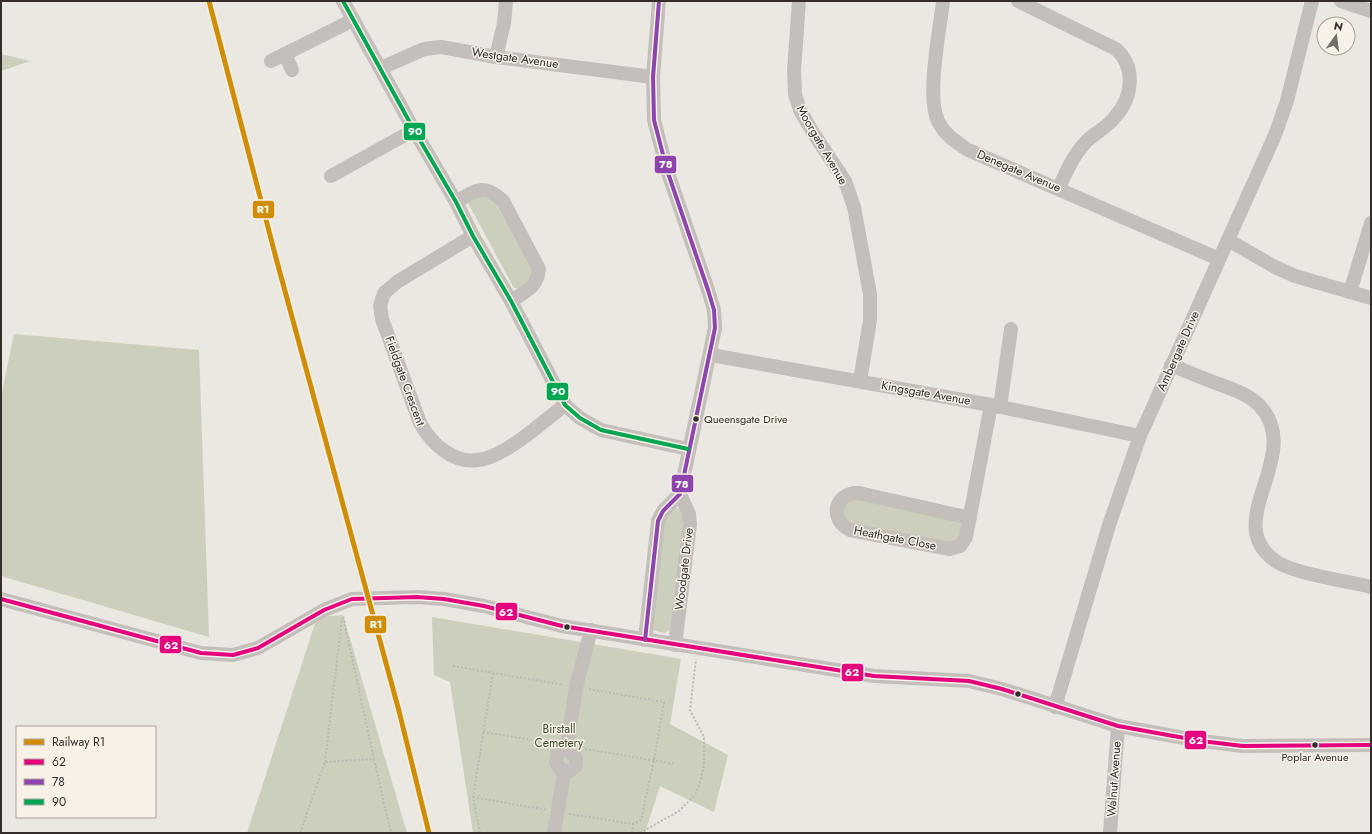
<svg xmlns="http://www.w3.org/2000/svg" width="1372" height="834" viewBox="0 0 1372 834" font-family="Jost,sans-serif">
<style>
.green{fill:#cbcfbc}
.lines{fill:none;stroke-linecap:round;stroke-linejoin:round}
.path{stroke:#bdb8b2;stroke-width:2;stroke-dasharray:2 2;stroke-linecap:butt}
.minor{stroke:#c4bfba;stroke-width:14}
.bus-1-casing{stroke:#f7f1e8;stroke-width:7}
.bus-2-casing{stroke:#f7f1e8;stroke-width:7}
.bus-3-casing{stroke:#f7f1e8;stroke-width:7}
.bus-1{stroke:#e5007d;stroke-width:4}
.bus-2{stroke:#8e44ad;stroke-width:4}
.bus-3{stroke:#00a651;stroke-width:4}
.rail-1-casing{stroke:#f7f1e8;stroke-width:8}
.rail-1{stroke:#d08e08;stroke-width:5}
.bus-dot{fill:#342d29;stroke:#f7f1e8;stroke-width:1.5}
.labels{text-anchor:middle;dominant-baseline:central;stroke-width:3;stroke-linejoin:round;paint-order:stroke}
.bus-label{font-size:11px;fill:#342d29;stroke:#f7f1e8;text-anchor:start}
.street-label{font-size:12px;fill:#342d29;stroke:#f7f1e8}
.park-label{font-size:12px;fill:#42502f;stroke:#f7f1e8}
.line-badge{stroke:#f7f1e8;stroke-width:1.5}
.badge-label{font-size:11px;text-anchor:middle;font-weight:bold;fill:#fff}
</style>
<rect width="100%" height="100%" fill="#ebe7e1"/>
<!-- green -->
<g class="green">
<polygon points="1,54 30,61 1,71"/>
<polygon points="473,196 493,198 534,273 521,289 514,288 468,203"/>
<polygon points="14,334 199,350 209,637 1,576 1,397"/>
<polygon points="845,495 970,518 960,546 850,530 838,503"/>
<polygon points="677,508 682,510 685,515 670,630 664,633 653,630 662,520 670,509"/>
<polygon points="343,615 407,833 247,833 317,617"/>
<polygon points="432,617 681,659 670,724 728,755 714,812 660,786 645,833 473,833 450,682 434,675"/>
</g>
<g class="lines">
<!-- path -->
<g class="path">
<polyline points="453,666 564,685"/>
<polyline points="483,732 551,743"/>
<polyline points="585,749 676,764"/>
<polyline points="374,759 391,833"/>
<polyline points="325,762 342,618"/>
<polyline points="473,797 547,810"/>
<polyline points="569,814 633,824 641,820 654,760 664,702 588,689"/>
<polyline points="300,833 325,762 374,759 343,616"/>
<polyline points="480,833 473,797 493,673"/>
<polyline points="632,833 633,824"/>
<polyline points="640,833 679,811 695,795 700,783 704,765 704,737 690,710 696,659"/>
</g>
<!-- minor -->
<g class="minor">
<polyline points="343,1 414,130 456,202 473,236 511,301 565,405 580,418 601,430 688,449"/>
<polyline points="799,1 794,71 795,94 800,110 812,131 845,181 854,207 870,294 870,320 860,381"/>
<path d="M 943,1 C 940,29 926,97 938,121 C 944,134 956,142 968,150 L 1219,259"/>
<path d="M 1018,1 L 1116,49 C 1136,67 1133,97 1115,117 C 1107,128 1094,133 1085,143 C 1073,156 1066,172 1059,188"/>
<polyline points="1341,1 1371,11"/>
<polyline points="285,54 292,70"/>
<polyline points="496,57 504,23 506,1"/>
<polyline points="271,61 353,20"/>
<polyline points="381,68 424,49 441,47 496,57 653,77"/>
<polyline points="331,176 414,130"/>
<path d="M 456,202 C 476,190 484,183 503,201 L 539,269 C 537,288 526,291 511,301"/>
<path d="M 473,236 L 397,282 L 384,293 L 380,306 L 382,319 L 420,423 C 431,443 453,464 478,460 C 507,456 542,422 565,405"/>
<polyline points="1228,240 1275,267 1295,276 1371,298"/>
<polyline points="1350,292 1371,223"/>
<polyline points="711,355 991,405 1140,436"/>
<path d="M 1171,365 C 1183,370 1195,375 1208,380 C 1225,387 1246,392 1259,405 C 1307,455 1217,523 1277,562 C 1296,574 1347,581 1371,587"/>
<polyline points="1000,407 1011,329"/>
<path d="M 970,518 L 859,493 C 835,492 828,519 850,530 L 950,549 L 960,546 L 966,537 L 991,405"/>
<polyline points="1,599 201,653 233,655 258,648 324,610 352,599 417,597 444,599 484,606 562,626 874,676 969,681 1002,689 1118,726 1201,741 1243,746 1371,745"/>
<polyline points="645,640 658,521 663,511 680,494 715,328 714,310 708,290 667,170 654,120 653,77 659,1"/>
<polyline points="675,645 690,524 689,514 680,494"/>
<polyline points="1055,707 1109,525 1140,436 1275,135 1287,101 1312,1"/>
<polyline points="564,775 556,762 557,754 567,746"/>
<polyline points="554,833 564,775 576,766 576,758 567,746 576,687 591,630"/>
<polyline points="1110,833 1118,726"/>
</g>
<defs>
<polyline id="bus-1" points="1,599 201,653 233,655 258,648 324,610 352,599 417,597 444,599 484,606 562,626 874,676 969,681 1002,689 1118,726 1201,741 1243,746 1371,745"/>
<polyline id="bus-2" points="645,640 658,521 663,511 680,494 715,328 714,310 708,290 667,170 654,120 653,77 659,1"/>
<polyline id="bus-3" points="343,1 414,130 456,202 473,236 511,301 565,405 580,418 601,430 688,449"/>
</defs>
<!-- bus-1 casing -->
<use href="#bus-1" class="bus-1-casing"/>
<!-- bus-2 casing -->
<use href="#bus-2" class="bus-2-casing"/>
<!-- bus-3 casing -->
<use href="#bus-3" class="bus-3-casing"/>
<!-- bus-1 -->
<use href="#bus-1" class="bus-1"/>
<!-- bus-2 -->
<use href="#bus-2" class="bus-2"/>
<!-- bus-3 -->
<use href="#bus-3" class="bus-3"/>
<defs>
<polyline id="rail-1" points="209,1 276,258 399,711 429,833"/>
</defs>
<!-- rail-1 casing -->
<use href="#rail-1" class="rail-1-casing"/>
<!-- rail-1 -->
<use href="#rail-1" class="rail-1"/>
</g>
<!-- markers -->
<g class="bus-dot">
<circle cx="696" cy="419" r="3.5"/>
<circle cx="567" cy="627" r="3.5"/>
<circle cx="1018" cy="694" r="3.5"/>
<circle cx="1315" cy="745" r="3.5"/>
</g>
<g class="labels">
<!-- bus labels -->
<g class="bus-label">
<text x="704" y="419">Queensgate Drive</text>
<text x="1315" y="757" text-anchor="middle">Poplar Avenue</text>
</g>
<!-- street labels -->
<g class="street-label">
<text transform="translate(515 58) rotate(8)">Westgate Avenue</text>
<text transform="translate(822 145) rotate(60)">Moorgate Avenue</text>
<text transform="translate(1019 171) rotate(23)">Denegate Avenue</text>
<text transform="translate(1178 351) rotate(-66)">Ambergate Drive</text>
<text transform="translate(405 381) rotate(70)">Fieldgate Crescent</text>
<text transform="translate(926 393) rotate(10)">Kingsgate Avenue</text>
<text transform="translate(895 538) rotate(11)">Heathgate Close</text>
<text transform="translate(684 569) rotate(-83)">Woodgate Drive</text>
<text transform="translate(1114 779) rotate(-86)">Walnut Avenue</text>
</g>
<!-- park labels -->
<g class="park-label">
<text x="559" y="729">Birstall<tspan x="559" dy="14">Cemetery</tspan></text>
</g>
</g>
<g class="line-badge">
<rect x="403" y="122" width="23" height="19" rx="4" fill="#00a651"/>
<rect x="654" y="155" width="23" height="19" rx="4" fill="#8e44ad"/>
<rect x="252" y="200" width="23" height="19" rx="4" fill="#d08e08"/>
<rect x="546" y="382" width="23" height="19" rx="4" fill="#00a651"/>
<rect x="671" y="474" width="23" height="19" rx="4" fill="#8e44ad"/>
<rect x="495" y="602" width="23" height="19" rx="4" fill="#e5007d"/>
<rect x="364" y="615" width="23" height="19" rx="4" fill="#d08e08"/>
<rect x="159" y="635" width="23" height="19" rx="4" fill="#e5007d"/>
<rect x="841" y="663" width="23" height="19" rx="4" fill="#e5007d"/>
<rect x="1184" y="730" width="23" height="20" rx="4" fill="#e5007d"/>
</g>
<g class="badge-label">
<text x="415" y="135">90</text>
<text x="666" y="168">78</text>
<text x="263" y="213">R1</text>
<text x="558" y="395">90</text>
<text x="682" y="488">78</text>
<text x="506" y="616">62</text>
<text x="376" y="628">R1</text>
<text x="171" y="649">62</text>
<text x="852" y="676">62</text>
<text x="1196" y="744">62</text>
</g>
<!-- border -->
<rect width="1372" height="834" fill="none" stroke="#342d29" stroke-width="4"/>
<!-- legend -->
<rect x="16" y="726" width="140" height="92" fill="#f7f1e8" stroke="#a9a39c"/>
<rect x="24" y="739" width="20" height="6" fill="#d08e08" stroke="#a9a39c"/>
<text x="52" y="746" font-size="12" fill="#342d29">Railway R1</text>
<rect x="24" y="759" width="20" height="6" fill="#e5007d" stroke="#a9a39c"/>
<text x="52" y="766" font-size="12" fill="#342d29">62</text>
<rect x="24" y="779" width="20" height="6" fill="#8e44ad" stroke="#a9a39c"/>
<text x="52" y="786" font-size="12" fill="#342d29">78</text>
<rect x="24" y="799" width="20" height="6" fill="#00a651" stroke="#a9a39c"/>
<text x="52" y="806" font-size="12" fill="#342d29">90</text>
<!-- north arrow -->
<g transform="translate(1336 36) rotate(14)"><circle r="19" fill="#f7f1e8" stroke="#a9a39c"/>
<path d="M0-3L7 15L0 10L-7 15Z" fill="#746e69"/>
<text y="-6" font-size="11" font-weight="bold" text-anchor="middle" fill="#342d29">N</text>
</g>
</svg>
